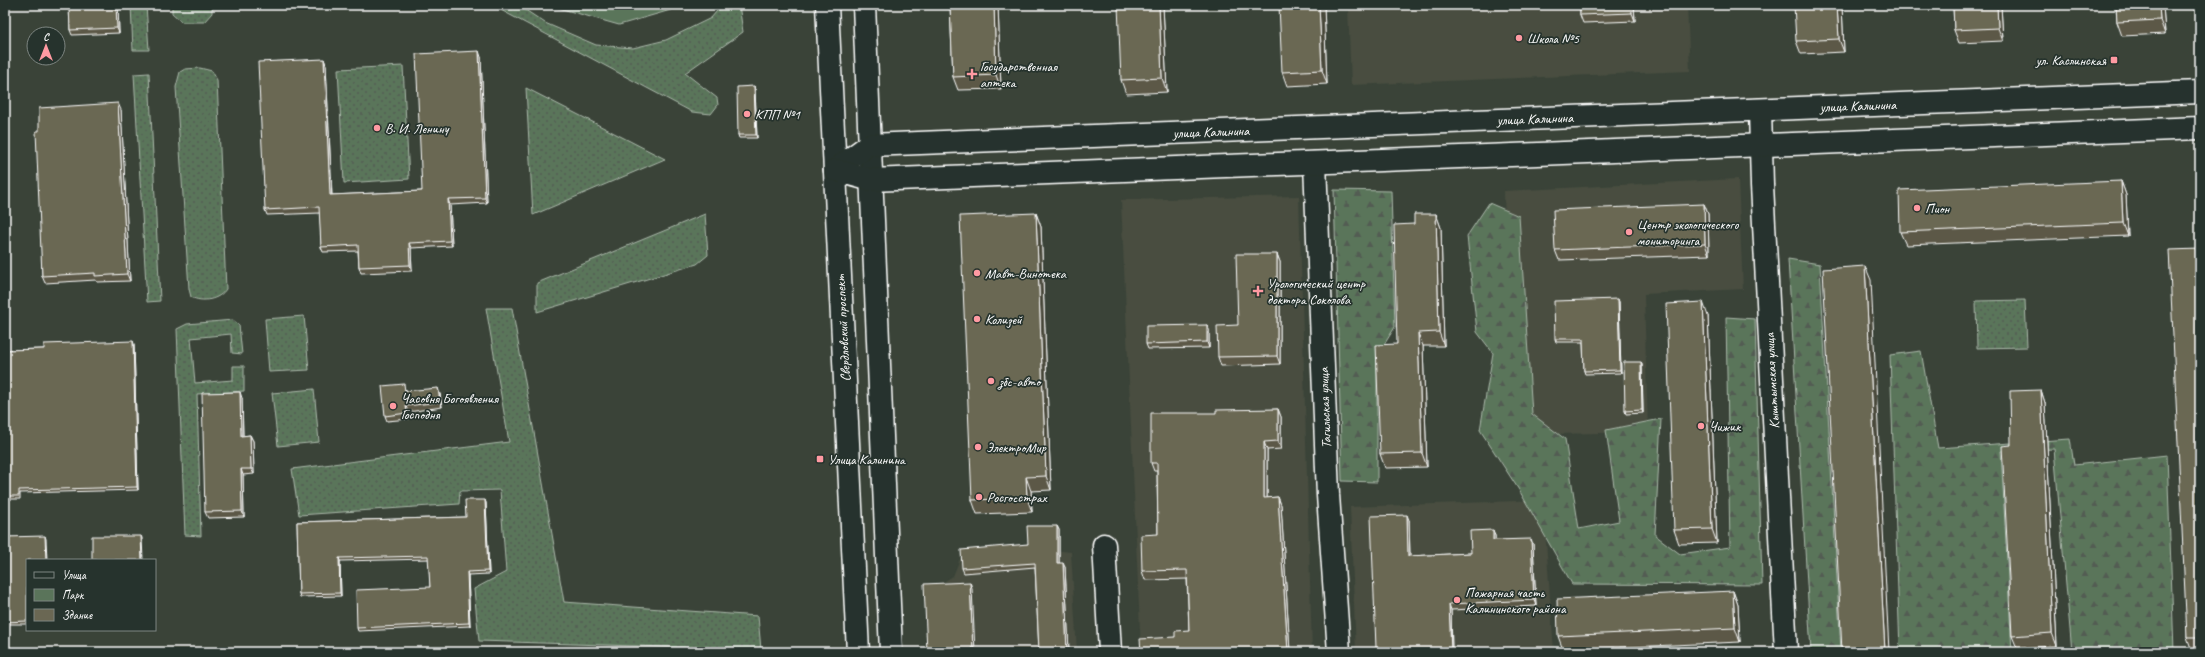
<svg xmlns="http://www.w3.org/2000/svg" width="2205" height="657" viewBox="0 0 2205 657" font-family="Caveat,sans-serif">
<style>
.built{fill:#484e40}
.green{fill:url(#green-dots);stroke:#acbaac}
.forest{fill:url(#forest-firs);stroke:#acbaac}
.pitch{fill:#5a745a;stroke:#acbaac}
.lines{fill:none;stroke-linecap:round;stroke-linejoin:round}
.minor-casing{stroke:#fff;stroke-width:25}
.major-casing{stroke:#fff;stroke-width:25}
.minor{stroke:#26332d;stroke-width:22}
.major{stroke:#26332d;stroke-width:22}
.wall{fill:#5b5947;stroke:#fff}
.shaded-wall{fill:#4a483a;stroke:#fff}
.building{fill:#6a6753;stroke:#fff}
.poi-dot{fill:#ff9aa2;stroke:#26332d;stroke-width:1.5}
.labels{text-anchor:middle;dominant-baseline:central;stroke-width:3.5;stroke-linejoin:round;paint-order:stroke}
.poi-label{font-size:14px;fill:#fff;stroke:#26332d;text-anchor:start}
.street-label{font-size:14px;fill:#fff;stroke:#26332d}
</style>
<defs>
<pattern id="green-dots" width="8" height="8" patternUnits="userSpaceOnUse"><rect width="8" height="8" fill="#5a745a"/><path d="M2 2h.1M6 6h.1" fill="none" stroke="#525c52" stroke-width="1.8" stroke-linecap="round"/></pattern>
<pattern id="forest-firs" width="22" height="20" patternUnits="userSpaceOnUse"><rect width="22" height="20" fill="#5a745a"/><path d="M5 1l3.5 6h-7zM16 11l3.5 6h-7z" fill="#525c52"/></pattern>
</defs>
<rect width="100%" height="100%" fill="#3a4338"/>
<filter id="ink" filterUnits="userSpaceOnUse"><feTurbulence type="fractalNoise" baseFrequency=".025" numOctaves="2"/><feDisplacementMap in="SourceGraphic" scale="8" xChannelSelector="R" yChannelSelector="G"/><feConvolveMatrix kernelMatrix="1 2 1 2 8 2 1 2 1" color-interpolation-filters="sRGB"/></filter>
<g filter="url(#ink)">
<!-- built -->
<g class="built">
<polygon points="1348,5 1687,5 1690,71 1351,85"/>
<polygon points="1738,179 1743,289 1644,294 1648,432 1510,435 1504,191"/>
<polygon points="1299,196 1312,652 1141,652 1121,200"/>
<polygon points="1543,500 1554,652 1356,652 1350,507"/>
<polygon points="1035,548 1071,552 1077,652 942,652 939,585 953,576 962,554"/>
</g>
<!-- green -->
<g class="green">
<polygon points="131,5 146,5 149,50 133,50"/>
<polygon points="172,5 212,5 212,13 204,22 182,22 172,13"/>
<polygon points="498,5 518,5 545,23 596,45 633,48 666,40 711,18 722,5 739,5 743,32 685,73 717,98 718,105 711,114 692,112 497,8"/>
<polygon points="403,66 409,179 344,183 338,69"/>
<path d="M 200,68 L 212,71 L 217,80 L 226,289 C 219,300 202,303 191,297 L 189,289 L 176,87 L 180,72 L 185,69 Z"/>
<polygon points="149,73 160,301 147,302 134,74"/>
<polygon points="526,88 665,159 533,215"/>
<polygon points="705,214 708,255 697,264 537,312 537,283"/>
<polygon points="2025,300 2027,347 1977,348 1976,301"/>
<polygon points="486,308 512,308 564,602 758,616 761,650 479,641 474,589 506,572 500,490 460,491 459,504 299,515 292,469 509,442"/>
<polygon points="304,316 309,370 269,372 265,319"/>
<polygon points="233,320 239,325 242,354 232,353 231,334 191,338 195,383 233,380 233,366 244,366 244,391 197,394 201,536 185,535 177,329 187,324"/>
<polygon points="314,389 319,442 278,446 272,393"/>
</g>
<!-- forest -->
<g class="forest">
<polygon points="1334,190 1391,191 1395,327 1377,356 1377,482 1342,481"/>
<polygon points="1489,203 1519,216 1532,414 1565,439 1579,529 1619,521 1606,430 1661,419 1655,535 1680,554 1730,547 1726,317 1755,319 1762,585 1572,584 1519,490 1480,430 1493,353 1477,332 1467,236"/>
<polygon points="1788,259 1820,264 1841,652 1811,652"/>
<polygon points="1921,351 1938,448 2070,439 2074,465 2167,455 2174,652 2072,652 2054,449 2001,451 2012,652 1900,652 1890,355"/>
</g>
<!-- pitch -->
<polygon class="pitch" points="548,5 688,5 619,25"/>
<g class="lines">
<defs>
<g id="minor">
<polyline points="1760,110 1762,185 1786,652"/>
<polyline points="1315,163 1328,495 1339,652"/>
<polyline points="1104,545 1110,652"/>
</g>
<g id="major">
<polyline points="827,5 858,652"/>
<polyline points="864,5 891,652"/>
<polyline points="835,170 869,145 2200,92"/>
<polyline points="835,170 871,180 2200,128"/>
</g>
</defs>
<!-- minor casing -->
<use href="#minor" class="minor-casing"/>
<!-- major casing -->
<use href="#major" class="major-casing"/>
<!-- minor -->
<use href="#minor" class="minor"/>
<!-- major -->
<use href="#major" class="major"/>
</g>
<!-- wall -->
<g class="wall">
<polygon points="69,5 118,5 119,33 72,35 70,30"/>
<polygon points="950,5 998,5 1001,89 958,90 953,77"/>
<polygon points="1163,5 1167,92 1126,94 1121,80"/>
<polygon points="1324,5 1327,84 1287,86 1282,72"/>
<polygon points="1580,5 1634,5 1635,21 1583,23 1580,15"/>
<polygon points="1842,5 1844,52 1801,54 1796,41"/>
<polygon points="1953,5 2001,5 2003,41 1959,43 1954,30"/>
<polygon points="2116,5 2163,5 2165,34 2122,36 2117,22"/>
<polygon points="481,57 487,203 450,205 452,246 411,248 412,271 361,273 359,267 358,251 323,252 321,247 320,213 267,215 265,210 324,59 326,65 332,195 422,191"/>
<polygon points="754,86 755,89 757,138 739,138 738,135"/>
<polygon points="121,110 130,281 97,282 96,280 45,283 42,276 39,131"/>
<polygon points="2121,181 2126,195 2128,236 1906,245 1900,232"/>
<polygon points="1704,204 1708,214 1709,255 1559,260 1555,250"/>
<polygon points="1036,213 1041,227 1051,490 1031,491 1032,512 977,514 972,500"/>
<polygon points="1436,214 1441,228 1444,346 1423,346 1427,467 1385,468 1380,454 1397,344 1414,224"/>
<polygon points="2200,249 2200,651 2192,651 2187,637"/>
<polygon points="1277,254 1280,262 1280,364 1221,366 1218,357 1238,325"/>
<polygon points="1618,299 1619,302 1621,373 1585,374 1584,371 1583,342 1556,342 1555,339"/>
<polygon points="1708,316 1717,543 1679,544 1674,530"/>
<polygon points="1207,325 1209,330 1209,348 1148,349 1146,344"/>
<polygon points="134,344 138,490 20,493 20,499 5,499 5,350 44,349"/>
<polygon points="1641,362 1642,365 1643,413 1626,414 1625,411"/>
<polygon points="406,389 406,391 440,394 442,407 408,412 409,419 387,421 385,416"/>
<polygon points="2041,390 2045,403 2057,646 2017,648 2012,636 2011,445"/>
<polygon points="242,398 243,436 250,435 253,441 254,474 243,475 244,517 208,518 205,512"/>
<polygon points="1278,409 1281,417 1281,449 1267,450 1267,498 1278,497 1281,505 1290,652 1141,652 1175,637 1189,630 1187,579 1145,580 1142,571 1158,534 1157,471 1154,471 1151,463 1216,413"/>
<polygon points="485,500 486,503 489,574 468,575 470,626 358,631 357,628 430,587 429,559 340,561 341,596 300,597 299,594 297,522 466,517"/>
<polygon points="1409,520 1410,556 1471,553 1493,530 1495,536 1495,540 1533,544 1536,606 1451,610 1452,652 1377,652 1376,648"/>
<polygon points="1057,526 1059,530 1059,563 1065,567 1069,652 1039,652 1035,567 964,573 962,568 1028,544"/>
<polygon points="5,537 46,539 27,560 27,624 5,624"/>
<polygon points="1733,591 1738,605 1740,642 1563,650 1558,636"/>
</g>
<!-- shaded-wall -->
<g class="shaded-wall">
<polygon points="116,5 118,5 119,33 117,28"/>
<polygon points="994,5 998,5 1001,89 996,75"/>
<polygon points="1159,5 1163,5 1167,92 1162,78"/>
<polygon points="1319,5 1324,5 1327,84 1322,70"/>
<polygon points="1631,5 1634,5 1635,21 1632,13"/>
<polygon points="1837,5 1842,5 1844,52 1839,39"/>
<polygon points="1997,5 2001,5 2003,41 1998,28"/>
<polygon points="2159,5 2163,5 2165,34 2160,20"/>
<polygon points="479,51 481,57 487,203 485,198"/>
<polygon points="324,59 326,65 332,201 330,195"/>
<polygon points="754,86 755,89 757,138 756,135"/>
<polygon points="118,103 121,110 130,281 127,274"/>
<polygon points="5,169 7,212 6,209 5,191"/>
<polygon points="2121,181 2126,195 2128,236 2123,223"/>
<polygon points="448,199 450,205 452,246 450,241"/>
<polygon points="1704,204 1708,214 1709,255 1705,244"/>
<polygon points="1036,213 1041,227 1051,490 1046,476"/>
<polygon points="1436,214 1441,228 1444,346 1439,332"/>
<polygon points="409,243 411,248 412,271 410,265"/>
<polygon points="1277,254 1280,262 1280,364 1277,356"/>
<polygon points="1865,266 1871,280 1889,652 1885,652"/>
<polygon points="1618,299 1619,302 1621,373 1620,370"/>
<polygon points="1703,302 1708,316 1717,543 1712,529"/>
<polygon points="1207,325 1209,330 1209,348 1207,342"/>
<polygon points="1418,333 1423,346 1427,467 1422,453"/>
<polygon points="133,341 134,344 138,490 137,487"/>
<polygon points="1641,362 1642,365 1643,413 1642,410"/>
<polygon points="438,388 440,394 442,407 440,402"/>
<polygon points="2041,390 2045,403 2057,646 2052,633"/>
<polygon points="240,392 242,398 243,441 241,436"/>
<polygon points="406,406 408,412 409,419 407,413"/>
<polygon points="1278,409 1281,417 1281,449 1278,441"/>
<polygon points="250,435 253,441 254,474 251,469"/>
<polygon points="1264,442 1267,450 1267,506 1264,498"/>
<polygon points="241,469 243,475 244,517 242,511"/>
<polygon points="1026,477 1031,491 1032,512 1027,498"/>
<polygon points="1278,497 1281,505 1290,652 1288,652"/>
<polygon points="485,500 486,503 489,574 488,571"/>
<polygon points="1407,515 1409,520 1410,562 1408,556"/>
<polygon points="1057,526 1059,530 1059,567 1057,563"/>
<polygon points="1493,530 1495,536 1495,546 1493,540"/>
<polygon points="45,536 46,539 47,560 46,560"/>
<polygon points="141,536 142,538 143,560 142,560"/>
<polygon points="1531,539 1533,544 1536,606 1534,600"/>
<polygon points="339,558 340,561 341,596 340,593"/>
<polygon points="1063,563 1065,567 1069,652 1067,652"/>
<polygon points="467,572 468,575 470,626 469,623"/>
<polygon points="970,582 972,588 975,652 973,652"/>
<polygon points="1733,591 1738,605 1740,642 1735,628"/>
<polygon points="1449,604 1451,610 1452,652 1451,652"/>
</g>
<!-- building -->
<g class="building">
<polygon points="69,5 116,5 117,28 70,30"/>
<polygon points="950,5 994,5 996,75 953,77"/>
<polygon points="1118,5 1159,5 1162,78 1121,80"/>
<polygon points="1279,5 1319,5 1322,70 1282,72"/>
<polygon points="1580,5 1631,5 1632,13 1580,15"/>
<polygon points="1794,5 1837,5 1839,39 1796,41"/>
<polygon points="1953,5 1997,5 1998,28 1954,30"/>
<polygon points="2116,5 2159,5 2160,20 2117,22"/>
<polygon points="479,51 485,198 448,199 450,241 409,243 410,265 359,267 358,245 321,247 319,207 265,210 258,62 324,59 330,195 422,191 416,54"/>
<polygon points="754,86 756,135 738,135 737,87"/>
<polygon points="118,103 127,274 95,276 95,273 42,276 36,131 39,131 39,108"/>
<polygon points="2121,181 2123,223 1900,232 1899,190"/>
<polygon points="5,191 6,209 5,209"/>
<polygon points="1704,204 1705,244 1555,250 1553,210"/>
<polygon points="1036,213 1046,476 1026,477 1027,498 972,500 960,216"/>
<polygon points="1414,214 1436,214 1439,332 1418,333 1422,453 1380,454 1376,345 1397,344 1394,225 1414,224"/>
<polygon points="2200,249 2200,637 2187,637 2169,250"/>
<polygon points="1236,254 1277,254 1277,356 1218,357 1217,326 1238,325"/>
<polygon points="1865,266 1885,652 1842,652 1823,269"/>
<polygon points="1618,299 1620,370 1584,371 1583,339 1555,339 1554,301"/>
<polygon points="1703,302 1712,529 1674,530 1666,304"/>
<polygon points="1207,325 1207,342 1146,344 1146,326"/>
<polygon points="133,341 137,487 19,490 19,496 5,496 5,350 44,349 44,344"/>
<polygon points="1624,362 1641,362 1642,410 1625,411"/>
<polygon points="404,384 405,391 438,388 440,402 406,406 407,413 385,416 382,386"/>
<polygon points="2041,390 2052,633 2012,636 2002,446 2011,445 2010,391"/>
<polygon points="240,392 241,436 250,435 251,469 241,469 242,511 205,512 202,393"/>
<polygon points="1278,409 1278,441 1264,442 1264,498 1278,497 1288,652 1141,652 1140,639 1175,637 1175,631 1189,630 1187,570 1142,571 1141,535 1158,534 1157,463 1151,463 1151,413 1216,413 1216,410"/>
<polygon points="465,500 485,500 488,571 467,572 469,623 357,628 356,590 430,587 428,556 339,558 340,593 299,594 297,522 466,517"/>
<polygon points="1407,515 1408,556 1471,553 1470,531 1493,530 1493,540 1531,539 1534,600 1449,604 1451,652 1384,652 1383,648 1376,648 1371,516"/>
<polygon points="1027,526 1057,526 1057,563 1063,563 1067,652 1039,652 1035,563 962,568 961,550 1028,544"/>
<polygon points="45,536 46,560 27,560 27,621 5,622 5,537"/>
<polygon points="92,536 141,536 142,560 92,560"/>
<polygon points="970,582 973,652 927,652 924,584"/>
<polygon points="1733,591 1735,628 1558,636 1557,599"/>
</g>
</g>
<!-- markers -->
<g class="poi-dot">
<circle cx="1519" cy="38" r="4"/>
<rect x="2110" y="56" width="8" height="8" rx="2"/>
<path d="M970 68h4v4h4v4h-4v4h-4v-4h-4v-4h4z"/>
<circle cx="747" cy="114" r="4"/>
<circle cx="377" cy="128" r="4"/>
<circle cx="1917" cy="208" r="4"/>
<circle cx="1629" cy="232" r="4"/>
<circle cx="977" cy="273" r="4"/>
<path d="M1256 285h4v4h4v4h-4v4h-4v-4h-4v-4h4z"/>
<circle cx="977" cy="319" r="4"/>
<circle cx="991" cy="381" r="4"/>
<circle cx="393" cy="406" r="4"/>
<circle cx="1701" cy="426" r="4"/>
<circle cx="978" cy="447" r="4"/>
<rect x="816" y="455" width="8" height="8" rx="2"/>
<circle cx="979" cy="497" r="4"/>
<circle cx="1457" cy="600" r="4"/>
</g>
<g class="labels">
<!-- poi labels -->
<g class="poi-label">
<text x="1527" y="38">Школа №5</text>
<text x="2106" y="60" text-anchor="end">ул. Каслинская</text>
<text x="980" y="66">Государственная<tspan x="980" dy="16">аптека</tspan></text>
<text x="755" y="114">КПП №1</text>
<text x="385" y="128">В. И. Ленину</text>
<text x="1925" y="208">Пион</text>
<text x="1637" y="224">Центр экологического<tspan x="1637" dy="16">мониторинга</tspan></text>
<text x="985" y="273">Мавт-Винотека</text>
<text x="1267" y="283">Урологический центр<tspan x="1267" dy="16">доктора Соколова</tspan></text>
<text x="985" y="319">Колизей</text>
<text x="999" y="381">збс-авто</text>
<text x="401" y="398">Часовня Богоявления<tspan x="401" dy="16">Господня</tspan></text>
<text x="1709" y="426">Чижик</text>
<text x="986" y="447">ЭлектроМир</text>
<text x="828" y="459">Улица Калинина</text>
<text x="987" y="497">Росгосстрах</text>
<text x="1465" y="592">Пожарная часть<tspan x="1465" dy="16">Калининского района</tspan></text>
</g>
<!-- street labels -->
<g class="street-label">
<text transform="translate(1858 106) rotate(-2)">улица Калинина</text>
<text transform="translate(1535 119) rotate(-2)">улица Калинина</text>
<text transform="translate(1211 132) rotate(-2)">улица Калинина</text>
<text transform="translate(843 328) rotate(-93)">Свердловский проспект</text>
<text transform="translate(1772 381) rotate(-93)">Кыштымская улица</text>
<text transform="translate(1325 408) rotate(-92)">Тагильская улица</text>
</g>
</g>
<!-- margin -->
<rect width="2205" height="657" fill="none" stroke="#26332d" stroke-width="20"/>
<rect x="10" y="10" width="2185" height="637" fill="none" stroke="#fff" stroke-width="1.5" filter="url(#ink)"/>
<!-- legend -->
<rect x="26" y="559" width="130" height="72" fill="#26332d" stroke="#7d8581"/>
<rect x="34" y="572" width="20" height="6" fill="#26332d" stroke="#7d8581"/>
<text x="62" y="579" font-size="12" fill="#ffffff">Улица</text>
<rect x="34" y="589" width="20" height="12" fill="#5a745a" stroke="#7d8581"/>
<text x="62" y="599" font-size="12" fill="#ffffff">Парк</text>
<rect x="34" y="609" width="20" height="12" fill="#6a6753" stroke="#7d8581"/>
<text x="62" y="619" font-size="12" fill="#ffffff">Здание</text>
<!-- north arrow -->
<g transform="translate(46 46)"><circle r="19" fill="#26332d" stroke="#7d8581"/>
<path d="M0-3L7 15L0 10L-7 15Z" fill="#ff9aa2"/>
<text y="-6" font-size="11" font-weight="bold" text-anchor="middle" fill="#ffffff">С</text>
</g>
</svg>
